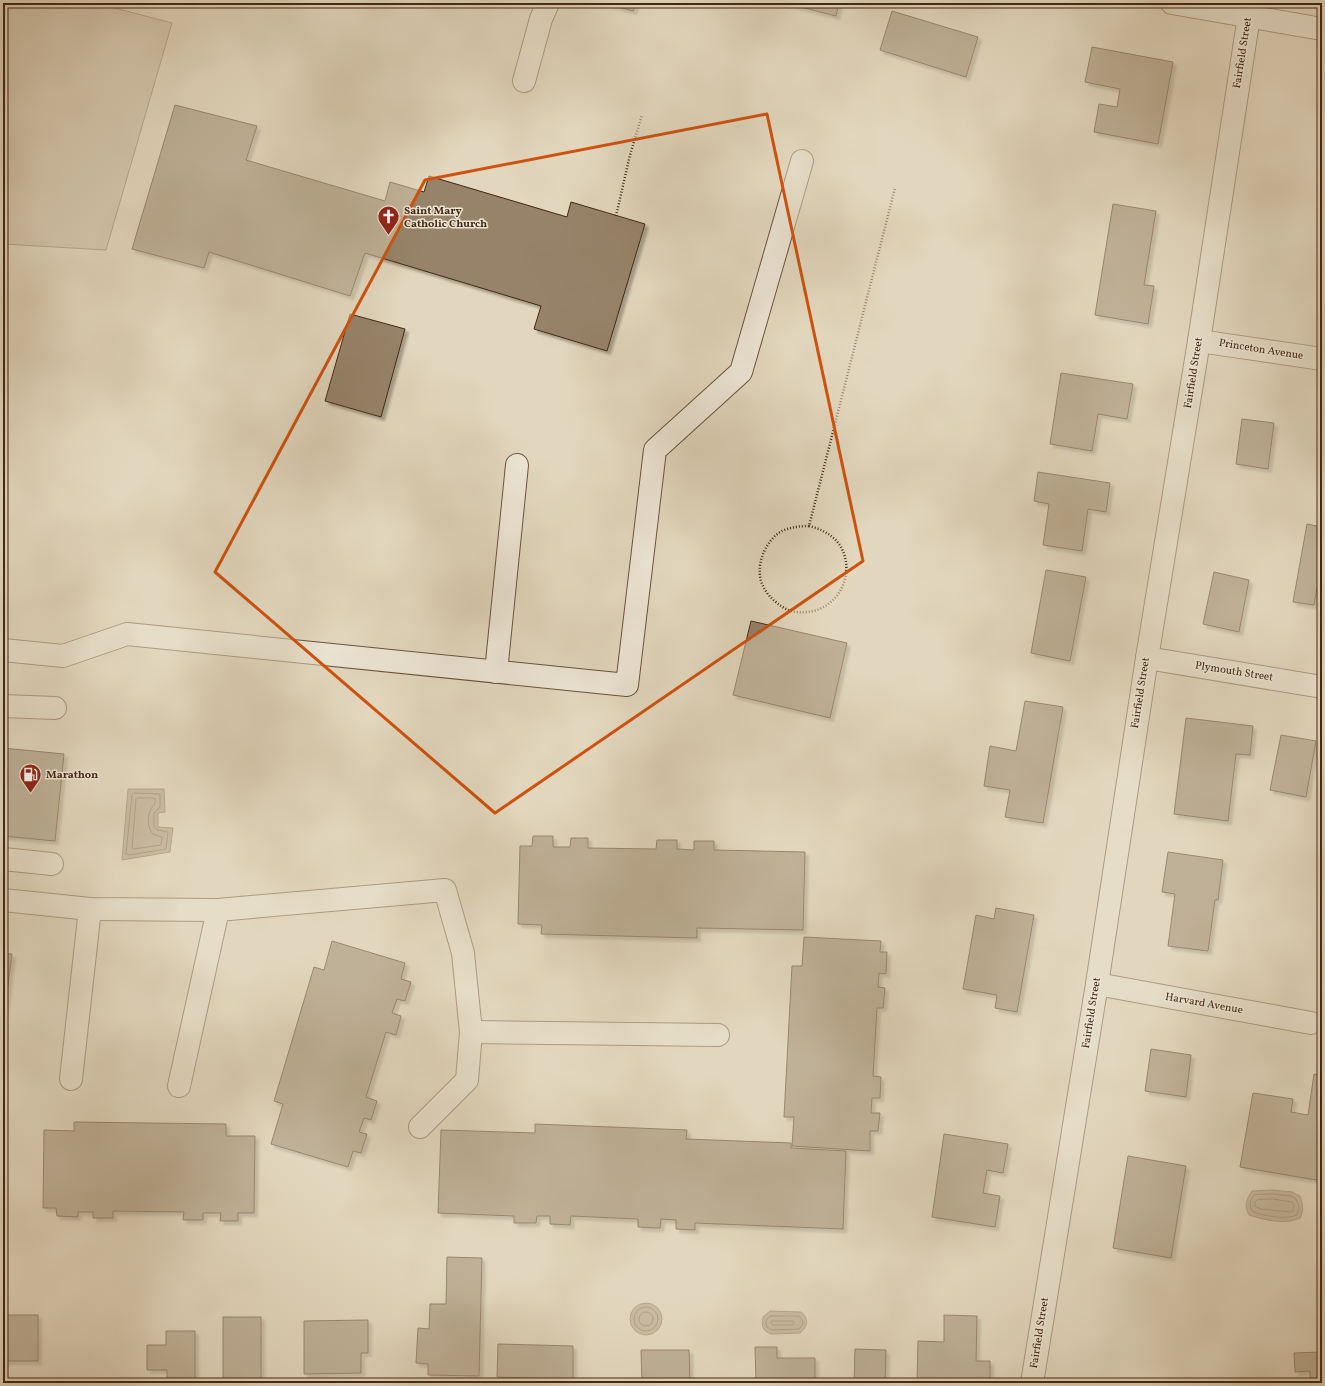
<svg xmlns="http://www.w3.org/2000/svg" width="1325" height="1386" viewBox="0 0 1325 1386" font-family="Vollkorn,serif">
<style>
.green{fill:#c7b9a1;stroke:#857059}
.water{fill:#ac9c83;stroke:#826e55}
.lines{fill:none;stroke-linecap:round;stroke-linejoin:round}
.shore{stroke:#78624a;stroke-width:1}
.building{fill:#96836b;stroke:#432811;filter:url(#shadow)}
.minor-casing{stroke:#6b543c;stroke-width:24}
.path{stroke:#432811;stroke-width:2.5;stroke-dasharray:1 2;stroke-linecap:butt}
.minor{stroke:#ece5d5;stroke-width:22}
.marked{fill:none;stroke:#cf520d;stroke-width:3;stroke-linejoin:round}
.labels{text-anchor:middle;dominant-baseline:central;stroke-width:3;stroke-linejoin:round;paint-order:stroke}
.street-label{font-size:11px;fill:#432811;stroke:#ece5d5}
.poi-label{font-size:11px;font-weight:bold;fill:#432811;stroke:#ece5d5;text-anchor:start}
</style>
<defs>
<filter id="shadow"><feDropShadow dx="3.5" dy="3.5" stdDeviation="1" flood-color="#0004"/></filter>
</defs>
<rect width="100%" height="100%" fill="#e2d7be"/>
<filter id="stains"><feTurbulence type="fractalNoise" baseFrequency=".005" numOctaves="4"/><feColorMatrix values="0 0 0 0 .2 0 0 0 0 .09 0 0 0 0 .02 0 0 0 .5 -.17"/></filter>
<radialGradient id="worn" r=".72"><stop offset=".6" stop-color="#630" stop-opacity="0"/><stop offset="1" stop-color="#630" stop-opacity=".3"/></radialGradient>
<!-- green -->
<polygon class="green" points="3,3 96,3 172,23 106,250 3,244"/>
<!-- water -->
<g class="water">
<polygon points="128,789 164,789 165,812 158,813 158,827 173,828 170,852 122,860"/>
<path d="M 1273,1190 L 1292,1192 L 1300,1196 C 1303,1205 1304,1210 1300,1218 C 1285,1225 1264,1220 1249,1215 C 1244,1205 1246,1200 1252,1191 Z"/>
<circle cx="646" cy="1319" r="16"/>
<path d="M 770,1311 L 801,1312 C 809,1318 808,1327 800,1333 L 772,1334 C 763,1332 761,1326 763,1317 Z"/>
</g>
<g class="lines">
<!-- shore -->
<g class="shore">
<polygon points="134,793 160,794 160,807 154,813 154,826 157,830 168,832 166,849 129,855 126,854 132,795"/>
<path d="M 138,798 L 153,798 L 155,799 C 156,806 152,805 150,811 C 147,818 148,829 153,834 L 162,837 L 161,845 L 134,849 L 132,848 L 136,800 Z"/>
<path d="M 1273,1194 L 1291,1196 L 1296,1199 L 1299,1206 L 1297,1215 C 1287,1220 1262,1216 1252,1211 C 1249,1205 1250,1201 1254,1195 Z"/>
<polygon points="1273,1199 1292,1202 1294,1206 1293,1211 1290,1212 1261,1209 1255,1206 1255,1202 1257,1200"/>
<circle cx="646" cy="1319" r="12"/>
<circle cx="646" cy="1319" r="7"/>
<path d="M 771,1316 L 799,1316 L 802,1320 L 803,1324 L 799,1329 L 772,1330 L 767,1327 C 765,1322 766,1318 771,1316 Z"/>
<polygon points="772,1321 793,1321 794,1323 793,1325 773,1325 771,1323"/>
</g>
</g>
<!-- building -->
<g class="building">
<polygon points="604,3 636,3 633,11"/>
<polygon points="785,3 839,3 836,16"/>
<polygon points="892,11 978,37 966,77 880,50"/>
<polygon points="1092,47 1173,62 1158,144 1094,132 1099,104 1117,107 1120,89 1085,82"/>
<polygon points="175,105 257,126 246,160 385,201 390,182 424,192 429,176 567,217 571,202 645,224 607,351 534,329 541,306 365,253 350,296 209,252 204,268 132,249"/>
<polygon points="1113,204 1156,211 1144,285 1154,286 1148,324 1095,315"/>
<polygon points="350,314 405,329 381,417 325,401"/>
<polygon points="1061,373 1133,384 1127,419 1098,414 1092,451 1050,444"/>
<polygon points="1242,419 1274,423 1268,469 1236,464"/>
<polygon points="1038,472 1110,483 1106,512 1088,509 1082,551 1043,545 1049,504 1034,501"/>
<polygon points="1307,524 1322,527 1322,560 1314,605 1293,602"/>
<polygon points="1046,570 1086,577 1070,661 1031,653"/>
<polygon points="1214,572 1249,580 1239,632 1203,624"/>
<polygon points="751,621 847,643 830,718 733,695"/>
<polygon points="1025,701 1063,707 1043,823 1005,817 1010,790 984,786 990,746 1016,751"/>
<polygon points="1186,718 1253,726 1250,755 1236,754 1228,821 1174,814"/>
<polygon points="1281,735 1316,741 1306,797 1270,790"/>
<polygon points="3,748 64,754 55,841 3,836"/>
<polygon points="533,836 553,836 553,847 570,847 571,838 588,838 588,848 656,849 657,840 677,840 677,849 694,850 694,841 714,841 714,850 805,852 803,930 697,928 697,938 541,934 542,925 518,924 520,846 532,846"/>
<polygon points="1168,852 1223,860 1218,900 1215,900 1208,951 1168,946 1175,894 1162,892"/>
<polygon points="996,908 1034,915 1017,1012 995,1008 997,995 963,989 976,915 994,919"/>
<polygon points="804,937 881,941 880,952 887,952 886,974 879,973 878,987 885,988 883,1008 877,1008 873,1076 881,1077 880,1098 872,1098 871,1113 880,1113 878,1131 870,1131 870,1151 792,1146 794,1117 784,1117 792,966 802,966"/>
<polygon points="332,941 405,963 401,979 411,982 405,1001 397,999 392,1013 401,1016 396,1035 386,1032 366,1097 377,1101 371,1120 364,1118 359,1132 367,1134 361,1153 353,1151 348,1167 271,1144 283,1104 274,1101 314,967 324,970"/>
<polygon points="3,953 12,954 3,1024"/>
<polygon points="1151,1049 1191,1055 1186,1097 1145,1091"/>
<polygon points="1314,1074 1322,1075 1322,1181 1240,1167 1253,1093 1293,1099 1291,1112 1308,1115"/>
<polygon points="74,1122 226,1124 226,1136 255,1136 254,1213 238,1213 238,1221 220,1221 221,1213 203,1213 203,1220 183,1220 184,1212 113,1211 113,1218 93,1218 93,1212 78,1212 78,1217 57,1216 56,1208 43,1208 44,1130 74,1131"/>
<polygon points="535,1124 687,1130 686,1139 791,1143 791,1148 846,1151 843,1229 695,1223 695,1230 676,1229 676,1220 661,1219 660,1228 638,1227 638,1219 571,1216 570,1225 550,1224 550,1216 537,1216 536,1223 514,1223 514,1216 438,1213 441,1130 535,1133"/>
<polygon points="944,1134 1008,1144 1003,1173 987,1170 983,1193 1000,1196 995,1227 932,1217"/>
<polygon points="1128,1156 1186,1166 1171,1258 1113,1248"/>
<polygon points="447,1257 482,1258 479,1376 428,1375 428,1364 416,1363 418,1328 429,1329 430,1304 446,1304"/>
<rect x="3" y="1315" width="35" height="46"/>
<polygon points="944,1315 977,1316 976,1361 990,1361 990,1383 917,1383 918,1341 944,1342"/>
<rect x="223" y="1317" width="38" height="62"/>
<polygon points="368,1320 368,1353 361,1353 361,1373 304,1374 304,1321"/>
<polygon points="166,1331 195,1331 195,1380 167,1380 167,1370 147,1370 147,1345 166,1345"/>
<polygon points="498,1344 573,1346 573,1379 497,1377"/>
<polygon points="755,1347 777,1347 777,1358 815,1358 815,1383 756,1383"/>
<polygon points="855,1349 886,1350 885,1383 854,1383"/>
<polygon points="641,1350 689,1350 690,1383 642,1383"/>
<polygon points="1322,1352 1322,1383 1310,1383 1310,1371 1295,1372 1294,1353"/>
</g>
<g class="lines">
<defs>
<g id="minor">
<polyline points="1172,3 1322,29"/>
<polyline points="524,81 541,19 548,3"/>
<polyline points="1199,341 1322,359"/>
<polyline points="3,650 63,656 127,634 627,685 655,450 741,372 802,161"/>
<polyline points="1147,658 1322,687"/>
<polyline points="496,672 517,465"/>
<polyline points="3,706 55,708"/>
<polyline points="3,859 52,864"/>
<polyline points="3,900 90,909 218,910 445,890 463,953 471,1032 467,1080 420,1127"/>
<polyline points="1097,984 1311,1023"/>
<polyline points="471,1032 718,1035"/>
<polyline points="71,1079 90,909"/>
<polyline points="179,1086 218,910"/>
<polyline points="1032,1383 1097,984 1147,658 1199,341 1251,3"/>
</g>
</defs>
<!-- minor casing -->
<use href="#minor" class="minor-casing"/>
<!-- path -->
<g class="path">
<polyline points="616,216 630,155 642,115"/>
<path d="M 809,526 C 821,529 834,535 841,547 C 856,575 838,609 807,612 C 799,613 791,612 784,608 C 773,601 765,593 761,581 C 756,563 766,540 782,531 C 791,527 800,526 809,526 L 895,188"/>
</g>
<!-- minor -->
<use href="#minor" class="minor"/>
</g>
<!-- marked area -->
<path d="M0 0H1325V1386H0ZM 767,114 L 863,561 L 495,813 L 215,572 L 425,180 Z" fill="#e2d7be" fill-opacity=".55" fill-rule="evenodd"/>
<path class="marked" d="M 767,114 L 863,561 L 495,813 L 215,572 L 425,180 Z"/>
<!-- icons -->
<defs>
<symbol id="church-pin" viewBox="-11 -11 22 30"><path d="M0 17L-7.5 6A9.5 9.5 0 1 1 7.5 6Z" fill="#8f2418" stroke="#ece5d5"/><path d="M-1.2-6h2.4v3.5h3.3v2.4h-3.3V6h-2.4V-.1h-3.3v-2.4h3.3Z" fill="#fff"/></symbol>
<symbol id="fuel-pin" viewBox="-11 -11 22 30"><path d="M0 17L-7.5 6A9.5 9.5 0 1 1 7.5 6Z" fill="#8f2418" stroke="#ece5d5"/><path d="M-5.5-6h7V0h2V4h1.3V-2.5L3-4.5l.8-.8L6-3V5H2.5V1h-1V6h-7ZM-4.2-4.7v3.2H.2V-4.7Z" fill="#fff"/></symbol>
</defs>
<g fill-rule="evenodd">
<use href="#church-pin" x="376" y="204" width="25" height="34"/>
<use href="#fuel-pin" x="18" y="762" width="25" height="34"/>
</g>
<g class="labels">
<!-- street labels -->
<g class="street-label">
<text transform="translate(1243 53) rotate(-81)">Fairfield Street</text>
<text transform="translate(1261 350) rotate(9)">Princeton Avenue</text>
<text transform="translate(1194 373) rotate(-81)">Fairfield Street</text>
<text transform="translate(1234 672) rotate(9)">Plymouth Street</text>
<text transform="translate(1141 693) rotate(-81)">Fairfield Street</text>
<text transform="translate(1204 1004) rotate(10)">Harvard Avenue</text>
<text transform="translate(1092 1013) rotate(-81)">Fairfield Street</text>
<text transform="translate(1040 1333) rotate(-81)">Fairfield Street</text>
</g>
<!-- poi labels -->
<g class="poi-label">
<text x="404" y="211">Saint Mary<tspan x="404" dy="13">Catholic Church</tspan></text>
<text x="46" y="775">Marathon</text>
</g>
</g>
<!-- margin -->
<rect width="1325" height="1386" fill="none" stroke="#e2d7be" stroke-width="16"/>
<rect x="4" y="4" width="1317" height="1378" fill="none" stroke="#432811" stroke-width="2"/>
<rect x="8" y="8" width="1309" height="1370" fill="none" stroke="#432811"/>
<rect width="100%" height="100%" filter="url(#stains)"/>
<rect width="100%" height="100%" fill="url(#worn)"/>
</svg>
